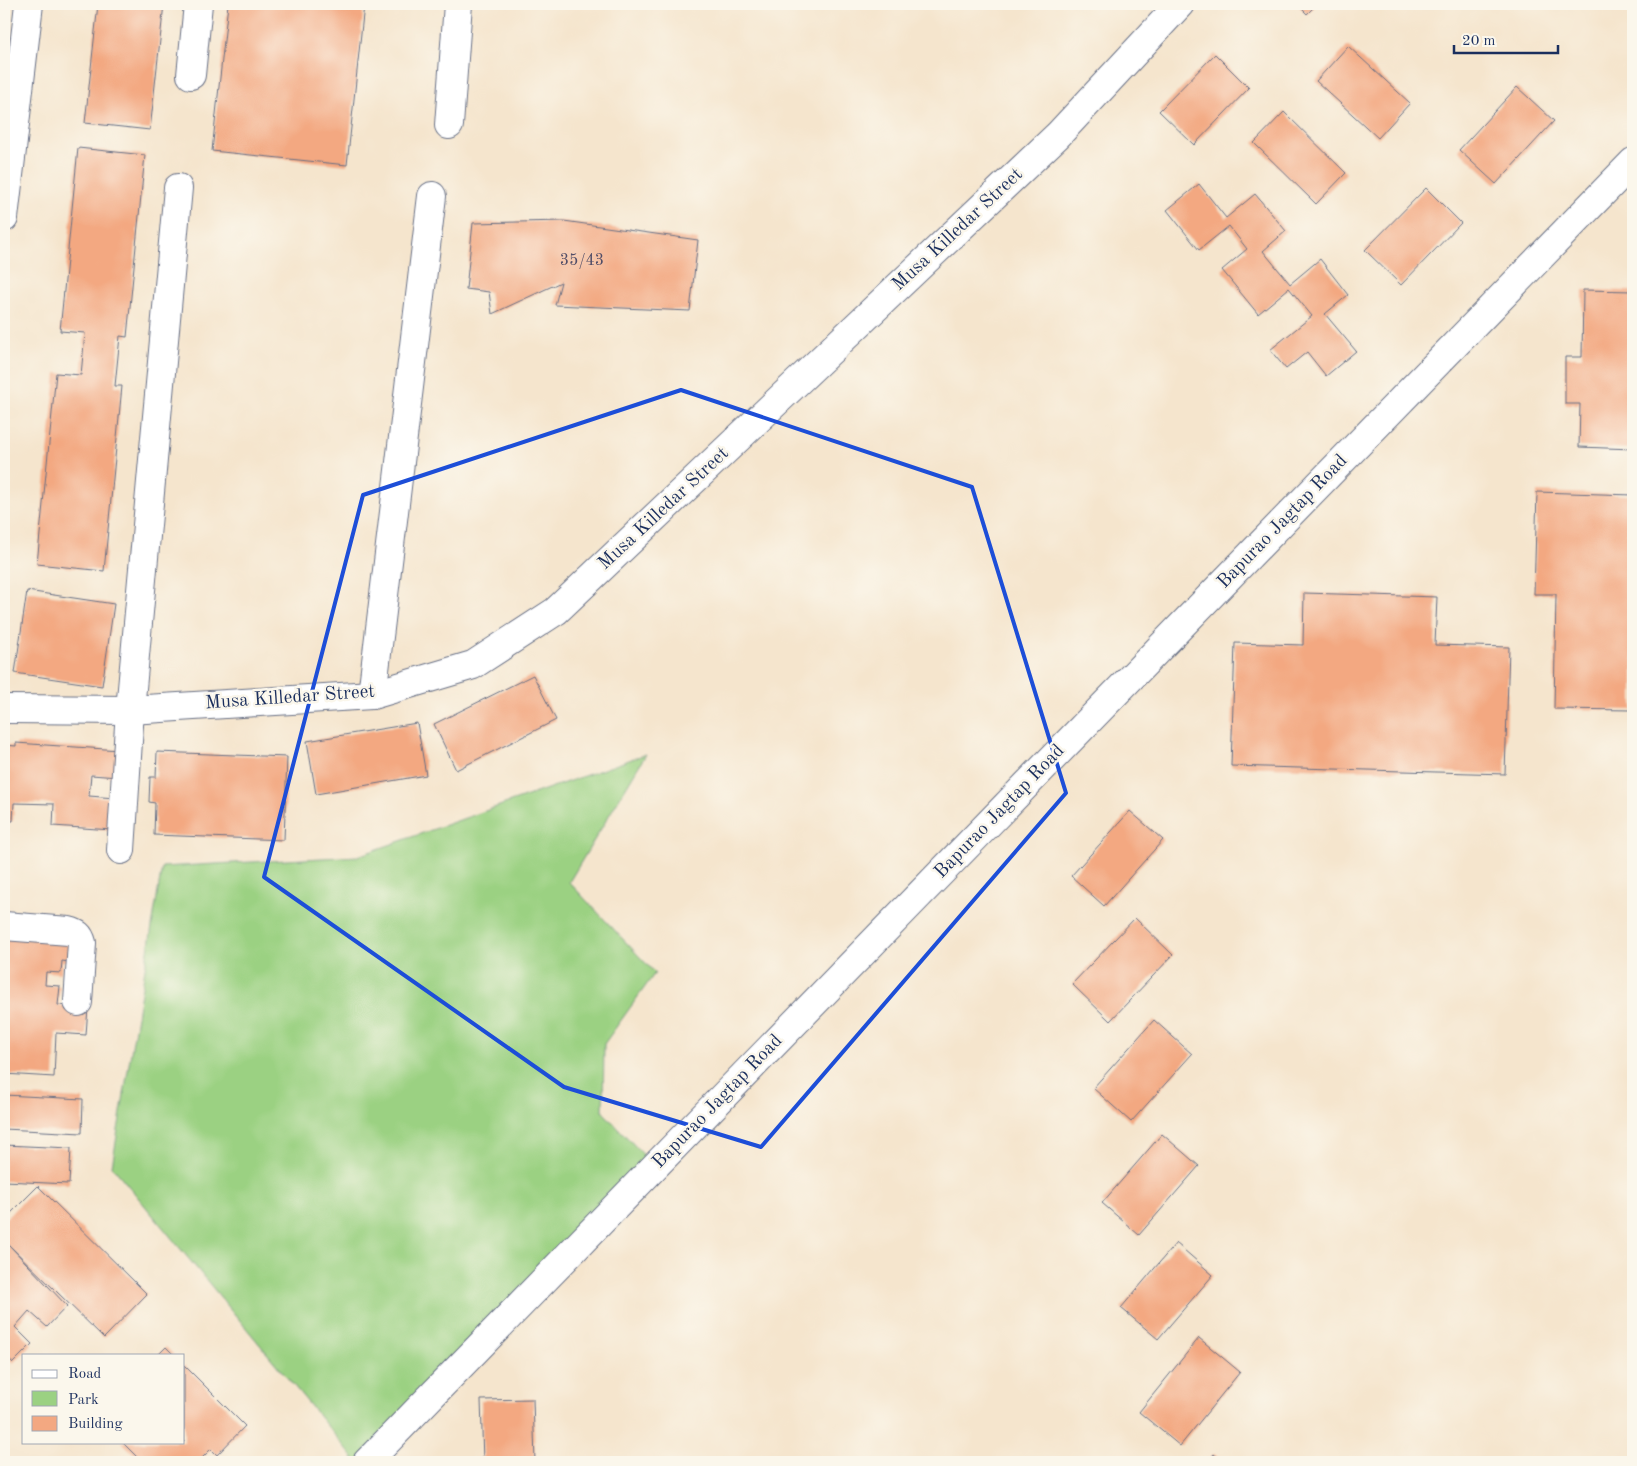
<svg xmlns="http://www.w3.org/2000/svg" width="1637" height="1466" viewBox="0 0 1637 1466" font-family="'Old Standard TT',serif">
<style>
.green{fill:#9bd182;stroke:#5b8070}
.building{fill:#f3a881}
.lines{fill:none;stroke-linecap:round;stroke-linejoin:round}
.street-casing{stroke:#676f85;stroke-width:30}
.secondary-casing{stroke:#676f85;stroke-width:30}
.street{stroke:#fff;stroke-width:28}
.secondary{stroke:#fff;stroke-width:28}
.marked{fill:none;stroke:#1d4ed8;stroke-width:4;stroke-linejoin:round}
.labels{text-anchor:middle;dominant-baseline:central;stroke-width:5;stroke-linejoin:round;paint-order:stroke}
.number-label{font-size:16px;fill:#514d67}
.street-label{font-size:19px;fill:#1b2f5e;stroke:#fbf7ec}
</style>
<rect width="100%" height="100%" fill="#fbf7ec"/>
<filter id="ink" filterUnits="userSpaceOnUse"><feTurbulence type="fractalNoise" baseFrequency=".02" numOctaves="2"/><feDisplacementMap in="SourceGraphic" scale="10" xChannelSelector="R" yChannelSelector="G"/><feConvolveMatrix kernelMatrix="1 2 1 2 8 2 1 2 1" color-interpolation-filters="sRGB"/></filter>
<filter id="wash" filterUnits="userSpaceOnUse"><feTurbulence type="fractalNoise" baseFrequency=".0096" numOctaves="4" result="noise"/><feDisplacementMap in="SourceGraphic" scale="20" xChannelSelector="R" yChannelSelector="G"/><feGaussianBlur stdDeviation="1.12" result="paint"/><feColorMatrix in="noise" values="0 0 0 0 0 0 0 0 0 0 0 0 0 0 0 0 0 1.4 0 .05"/><feComposite in="paint" operator="in"/></filter>
<g filter="url(#wash)">
<rect width="100%" height="100%" fill="#f5e5cd"/>
<!-- green -->
<polygon class="green" points="646,754 569,882 655,973 604,1044 603,1112 654,1166 357,1462 112,1166 162,867 358,856"/>
<g id="blocks">
<!-- building -->
<g class="building">
<polygon points="98,4 164,4 150,130 85,123"/>
<polygon points="228,4 364,5 347,165 212,151"/>
<polygon points="1297,4 1317,4 1307,14"/>
<polygon points="1348,46 1410,103 1378,138 1316,81"/>
<polygon points="1215,54 1249,88 1194,145 1159,111"/>
<polygon points="1517,87 1554,121 1496,184 1459,150"/>
<polygon points="1284,112 1346,173 1316,204 1254,143"/>
<polygon points="78,148 145,155 127,337 120,336 115,386 122,386 104,571 37,564 56,373 81,375 85,333 60,331"/>
<polygon points="1199,184 1226,218 1255,194 1286,231 1263,251 1290,284 1320,259 1348,295 1325,314 1356,351 1326,376 1307,352 1286,369 1270,350 1312,316 1289,288 1258,314 1222,270 1247,249 1229,226 1199,250 1167,210"/>
<polygon points="1426,188 1461,223 1401,285 1365,250"/>
<polygon points="564,221 698,240 690,311 555,305 561,282 492,314 489,292 466,289 473,223"/>
<polygon points="1583,290 1633,291 1633,449 1579,447 1580,404 1565,404 1565,357 1582,357"/>
<polygon points="1537,492 1633,495 1633,710 1554,709 1556,594 1534,594"/>
<polygon points="27,591 114,604 102,686 15,673"/>
<polygon points="1304,593 1437,597 1435,645 1509,647 1505,774 1231,766 1235,643 1303,645"/>
<polygon points="533,675 556,720 456,770 434,724"/>
<polygon points="417,723 426,775 316,794 307,741"/>
<polygon points="16,743 120,750 118,777 91,775 89,796 115,798 112,830 53,826 54,804 14,803 13,821 4,821 4,745 16,746"/>
<polygon points="157,752 287,757 284,840 154,835 155,803 149,802 150,777 156,777"/>
<polygon points="1130,811 1163,840 1104,906 1071,876"/>
<polygon points="1135,918 1173,955 1110,1021 1072,984"/>
<polygon points="4,936 71,941 69,962 62,961 61,973 46,972 45,985 60,986 58,1005 88,1007 86,1035 56,1033 54,1077 4,1074"/>
<polygon points="1154,1020 1192,1054 1131,1122 1093,1088"/>
<polygon points="4,1095 83,1099 82,1133 4,1129"/>
<polygon points="1162,1134 1199,1166 1139,1235 1102,1203"/>
<polygon points="4,1145 71,1148 69,1184 4,1181"/>
<polygon points="38,1186 147,1294 104,1338 8,1244 67,1306 47,1327 29,1311 15,1327 32,1344 13,1363 4,1353 4,1220"/>
<polygon points="1176,1243 1213,1275 1158,1339 1121,1308"/>
<polygon points="1199,1338 1240,1372 1180,1446 1139,1412"/>
<polygon points="166,1347 174,1355 158,1355"/>
<polygon points="184,1365 245,1426 217,1455 211,1449 198,1462 142,1462 122,1442 184,1442"/>
<polygon points="533,1399 535,1462 483,1462 481,1400"/>
<polygon points="1214,1454 1223,1462 1207,1462"/>
</g>
</g>
</g>
<g filter="url(#ink)">
<use href="#blocks" fill-opacity="0" stroke="#676f85" stroke-width="1"/>
<g class="lines">
<defs>
<g id="street">
<polyline points="191,75 198,4"/>
<polyline points="449,125 458,4"/>
<polyline points="372,695 432,196"/>
<polyline points="4,709 130,710 372,695 473,665 556,611 1058,135 1180,4"/>
<polyline points="121,850 130,710 178,188"/>
<path d="M 4,926 L 69,931 C 77,933 80,935 82,943 L 78,1002"/>
</g>
<g id="secondary">
<polyline points="4,218 29,4"/>
<polyline points="367,1462 1633,162"/>
</g>
</defs>
<!-- street casing -->
<use href="#street" class="street-casing"/>
<!-- secondary casing -->
<use href="#secondary" class="secondary-casing"/>
<!-- street -->
<use href="#street" class="street"/>
<!-- secondary -->
<use href="#secondary" class="secondary"/>
</g>
</g>
<!-- marked area -->
<path class="marked" d="M 681,390 L 972,487 L 1066,793 L 761,1147 L 564,1087 L 264,877 L 363,495 Z"/>
<g class="labels">
<!-- number labels -->
<g class="number-label">
<text x="582" y="261">35/43</text>
</g>
<!-- street labels -->
<g class="street-label">
<text transform="translate(958 230) rotate(-43)">Musa Killedar Street</text>
<text transform="translate(664 509) rotate(-43)">Musa Killedar Street</text>
<text transform="translate(1283 522) rotate(-46)">Bapurao Jagtap Road</text>
<text transform="translate(290 698) rotate(-4)">Musa Killedar Street</text>
<text transform="translate(1000 812) rotate(-46)">Bapurao Jagtap Road</text>
<text transform="translate(718 1102) rotate(-46)">Bapurao Jagtap Road</text>
</g>
</g>
<!-- margin -->
<rect width="1637" height="1466" fill="none" stroke="#fbf7ec" stroke-width="20"/>
<!-- legend -->
<rect x="22" y="1354" width="162" height="90" fill="#fbf7ec" stroke="#a1a7b3"/>
<rect x="32" y="1370" width="25" height="8" fill="#ffffff" stroke="#a1a7b3"/>
<text x="68" y="1378" font-size="15" fill="#1b2f5e">Road</text>
<rect x="32" y="1391" width="25" height="15" fill="#9bd182" stroke="#a1a7b3"/>
<text x="68" y="1404" font-size="15" fill="#1b2f5e">Park</text>
<rect x="32" y="1416" width="25" height="15" fill="#f3a881" stroke="#a1a7b3"/>
<text x="68" y="1428" font-size="15" fill="#1b2f5e">Building</text>
<!-- scale -->
<path d="M1454 45v8h104v-8" fill="none" stroke="#1b2f5e" stroke-width="2.5"/>
<text x="1462" y="45" font-size="15" fill="#1b2f5e" stroke="#fbf7ec" stroke-width="4" paint-order="stroke">20 m</text>
</svg>
